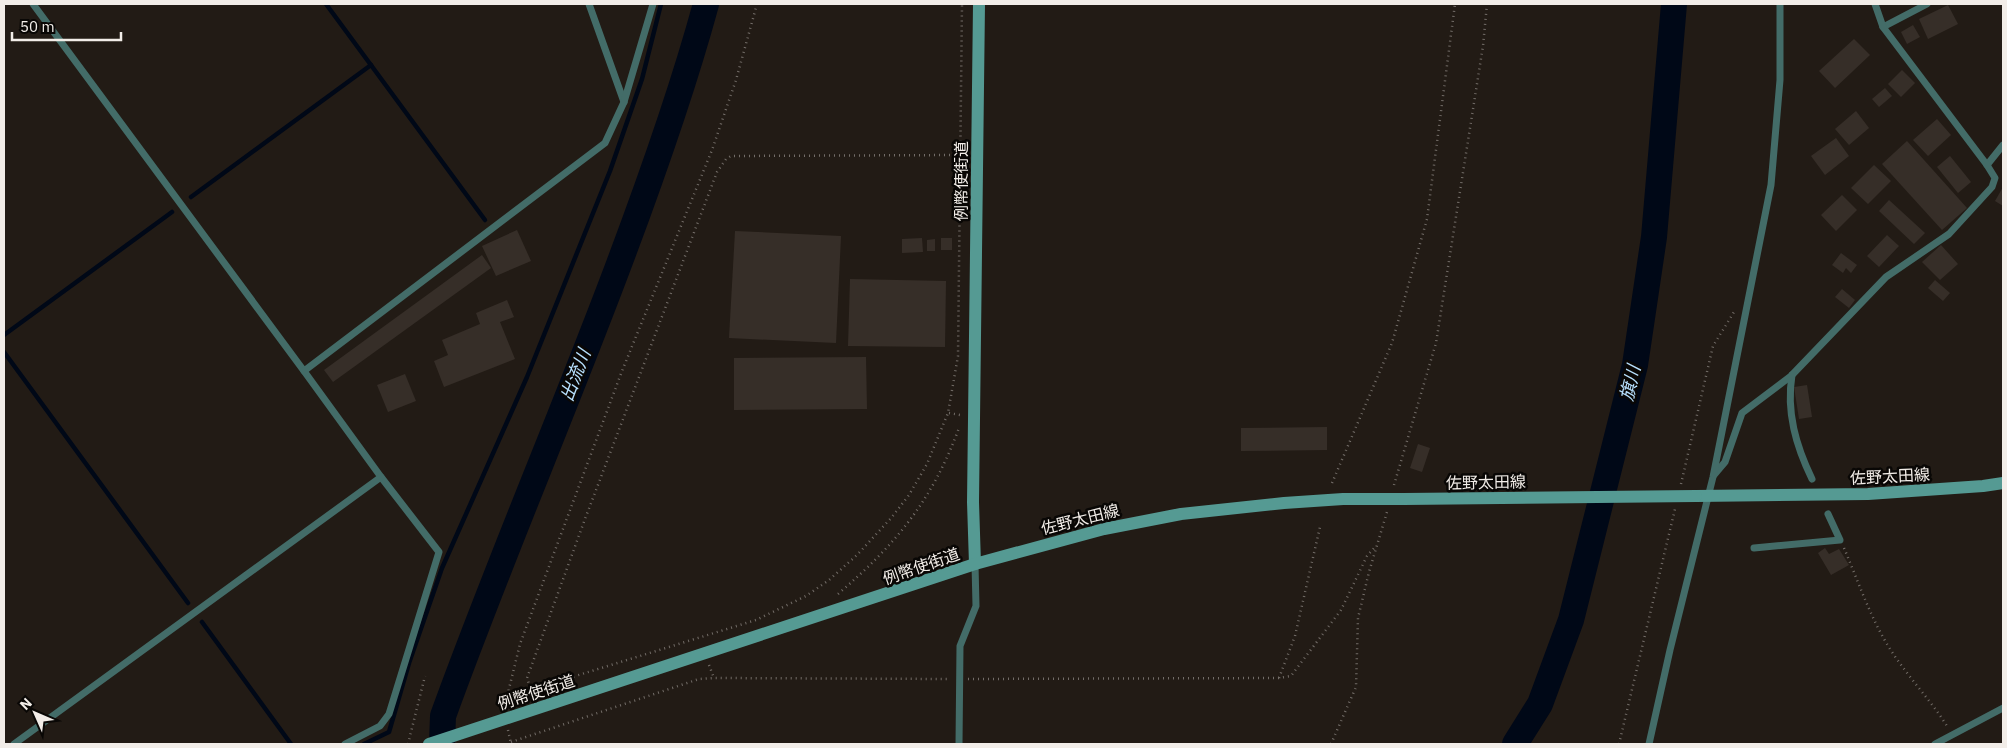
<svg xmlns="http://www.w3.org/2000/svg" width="2007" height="748" viewBox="0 0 2007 748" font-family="'IBM Plex Sans','Noto Sans JP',sans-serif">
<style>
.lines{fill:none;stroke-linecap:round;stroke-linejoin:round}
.stream{stroke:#000817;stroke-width:4.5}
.river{stroke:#000817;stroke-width:26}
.building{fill:#362e28}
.path{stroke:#736d68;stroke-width:2.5;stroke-dasharray:1 4;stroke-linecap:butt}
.lane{stroke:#436c68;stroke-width:7}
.secondary{stroke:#559a93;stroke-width:12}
.secondary-bridge{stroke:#559a93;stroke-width:12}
.labels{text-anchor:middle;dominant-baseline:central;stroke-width:5;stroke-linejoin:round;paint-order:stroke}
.street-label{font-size:16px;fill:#f2ede8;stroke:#090705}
.water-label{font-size:18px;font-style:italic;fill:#b8e1ff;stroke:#090705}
</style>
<rect width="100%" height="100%" fill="#221b15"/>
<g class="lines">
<!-- stream -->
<g class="stream">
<polyline points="326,4 485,220"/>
<polyline points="191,197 371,65"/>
<polyline points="4,335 172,212"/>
<polyline points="4,352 188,603"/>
<polyline points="202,622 291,744"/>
<polyline points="364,744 389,732 409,663 442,568 527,377 610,171 642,79 661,4"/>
</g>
<!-- river -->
<g class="river">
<path d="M 442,744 L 443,716 C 498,564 562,416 619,264 C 651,179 682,92 706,4"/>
<polyline points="1515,744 1540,704 1571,620 1635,365 1654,237 1674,4"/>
</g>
</g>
<!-- building -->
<g class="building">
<polygon points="1948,5 1958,24 1928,39 1919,19"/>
<polygon points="1913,25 1920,37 1907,44 1901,32"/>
<polygon points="1854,39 1870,55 1835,88 1819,71"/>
<polygon points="1902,70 1915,83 1901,97 1888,84"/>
<polygon points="1885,88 1892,96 1879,107 1872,99"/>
<polygon points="1856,111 1869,128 1849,145 1835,129"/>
<polygon points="1937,119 1951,135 1928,156 1913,140"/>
<polygon points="1836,138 1849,156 1825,175 1811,156"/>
<polygon points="1907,141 1967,208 1942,230 1882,164"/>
<polygon points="1950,156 1971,182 1958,193 1937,167"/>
<polygon points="1874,165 1891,181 1868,204 1851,188"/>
<polygon points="2003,187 2003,206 1995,201"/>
<polygon points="1842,195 1857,210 1836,231 1821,215"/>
<polygon points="1889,200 1925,233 1914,244 1879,211"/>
<polygon points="517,230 531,261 496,276 482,246"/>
<polygon points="735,231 841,236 836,343 729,338"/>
<polygon points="1887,235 1899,246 1879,267 1867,256"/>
<polygon points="922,238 923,252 902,253 902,239"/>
<rect x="941" y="238" width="11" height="12"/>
<polygon points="935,239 935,251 927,251 927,240"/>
<polygon points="1941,245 1958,264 1940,280 1922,262"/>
<polygon points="1841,253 1857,265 1851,273 1846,268 1843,273 1832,265"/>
<polygon points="482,255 491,268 333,382 324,370"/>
<polygon points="850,279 946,281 945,347 848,346"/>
<polygon points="1935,280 1950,293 1943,301 1928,288"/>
<polygon points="1842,289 1855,300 1849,308 1835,297"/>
<polygon points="507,300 514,317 500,322 515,359 444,387 434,361 448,355 442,340 480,324 476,313"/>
<polygon points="866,357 867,409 734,410 734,358"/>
<polygon points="405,374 416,401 388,412 377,385"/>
<polygon points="1807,385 1812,417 1799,419 1794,387"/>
<polygon points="1327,427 1327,450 1241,451 1241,428"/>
<polygon points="1418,444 1430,448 1422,472 1410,468"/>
<polygon points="1825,548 1829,554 1839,549 1849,565 1831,575 1818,553"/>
</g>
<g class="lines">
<!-- path -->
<g class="path">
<polyline points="960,155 731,156 726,159 717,172 585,519 527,678 529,684 534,688 540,687 756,620 806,596 829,580 857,555 892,517 909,495 927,464 948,413 958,356 962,4"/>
<polyline points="949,413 960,415"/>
<polyline points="1332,483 1392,343 1427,219 1455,4"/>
<polyline points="1681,484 1713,346 1734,312"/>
<polyline points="1394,485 1436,343 1483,46 1487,4"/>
<path d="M 1844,548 C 1859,583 1872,623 1894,655 C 1911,680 1931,701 1947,726"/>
<path d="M 838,594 C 896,544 932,501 959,428"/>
<polyline points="709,665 714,678"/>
<polyline points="1279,678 1295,636 1320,527"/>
<polyline points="968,679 1279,678 1291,676 1341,610 1367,556 1376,546"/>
<polyline points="505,705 520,644 622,371 712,150 736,80 757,4"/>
<polyline points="508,730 511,744"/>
<polyline points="511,742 699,679 714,678 950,679"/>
<polyline points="408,744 425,676"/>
<polyline points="1331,744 1356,687 1358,618 1369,572 1387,512"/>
<polyline points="1619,744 1675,509"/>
</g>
<!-- lane -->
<g class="lane">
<polyline points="33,4 304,371 381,477 439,552 389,714 380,726 345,744"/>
<polyline points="589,4 624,102"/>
<polyline points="1883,27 1927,4"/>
<polyline points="1987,165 2003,145"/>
<polyline points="304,371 605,143 624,102 653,4"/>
<path d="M 1792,375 C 1786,412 1796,446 1812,479"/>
<polyline points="1714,475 1725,462 1742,413 1791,376 1886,277 1949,234 1992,187 1995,178 1987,165 1883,27 1875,4"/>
<polyline points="1754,548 1840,540 1828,514"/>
<polyline points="14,744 381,477"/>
<polyline points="959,744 960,646 976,606 975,564"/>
<polyline points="1649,744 1670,650 1713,477 1771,185 1780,80 1780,4"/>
<polyline points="1935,744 2003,708"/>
</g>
<!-- secondary -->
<g class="secondary">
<polyline points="1696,496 1868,494 1983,486 2003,483"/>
<polyline points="975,564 973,502 979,4"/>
<polyline points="429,744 975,564 1104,529 1181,514 1284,503 1343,499 1404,499"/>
</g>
<!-- secondary-bridge -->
<polyline class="secondary-bridge" points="1404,499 1696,496"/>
</g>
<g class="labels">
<!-- street labels -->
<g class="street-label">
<text transform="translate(961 181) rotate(-90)">例幣使街道</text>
<text transform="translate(1890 476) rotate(-3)">佐野太田線</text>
<text transform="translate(1486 482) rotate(-1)">佐野太田線</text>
<text transform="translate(1080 519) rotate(-14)">佐野太田線</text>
<text transform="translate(921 566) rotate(-19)">例幣使街道</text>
<text transform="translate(536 692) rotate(-18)">例幣使街道</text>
</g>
<!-- water labels -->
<g class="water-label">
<text transform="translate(575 375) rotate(-69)">出流川</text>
<text transform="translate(1630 383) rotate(-77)">旗川</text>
</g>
</g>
<!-- border -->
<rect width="2007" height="748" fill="none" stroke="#f2ede8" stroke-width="10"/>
<!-- north arrow -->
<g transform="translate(35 713) rotate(315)" stroke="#090705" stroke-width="4" paint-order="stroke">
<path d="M0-4L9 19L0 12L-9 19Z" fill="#f2ede8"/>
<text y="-8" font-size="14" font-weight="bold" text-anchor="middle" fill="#f2ede8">N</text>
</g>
<!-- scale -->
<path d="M12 32v8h109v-8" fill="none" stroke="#f2ede8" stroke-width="2.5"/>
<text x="20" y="32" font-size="15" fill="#f2ede8" stroke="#090705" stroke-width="4" paint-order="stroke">50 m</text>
</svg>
